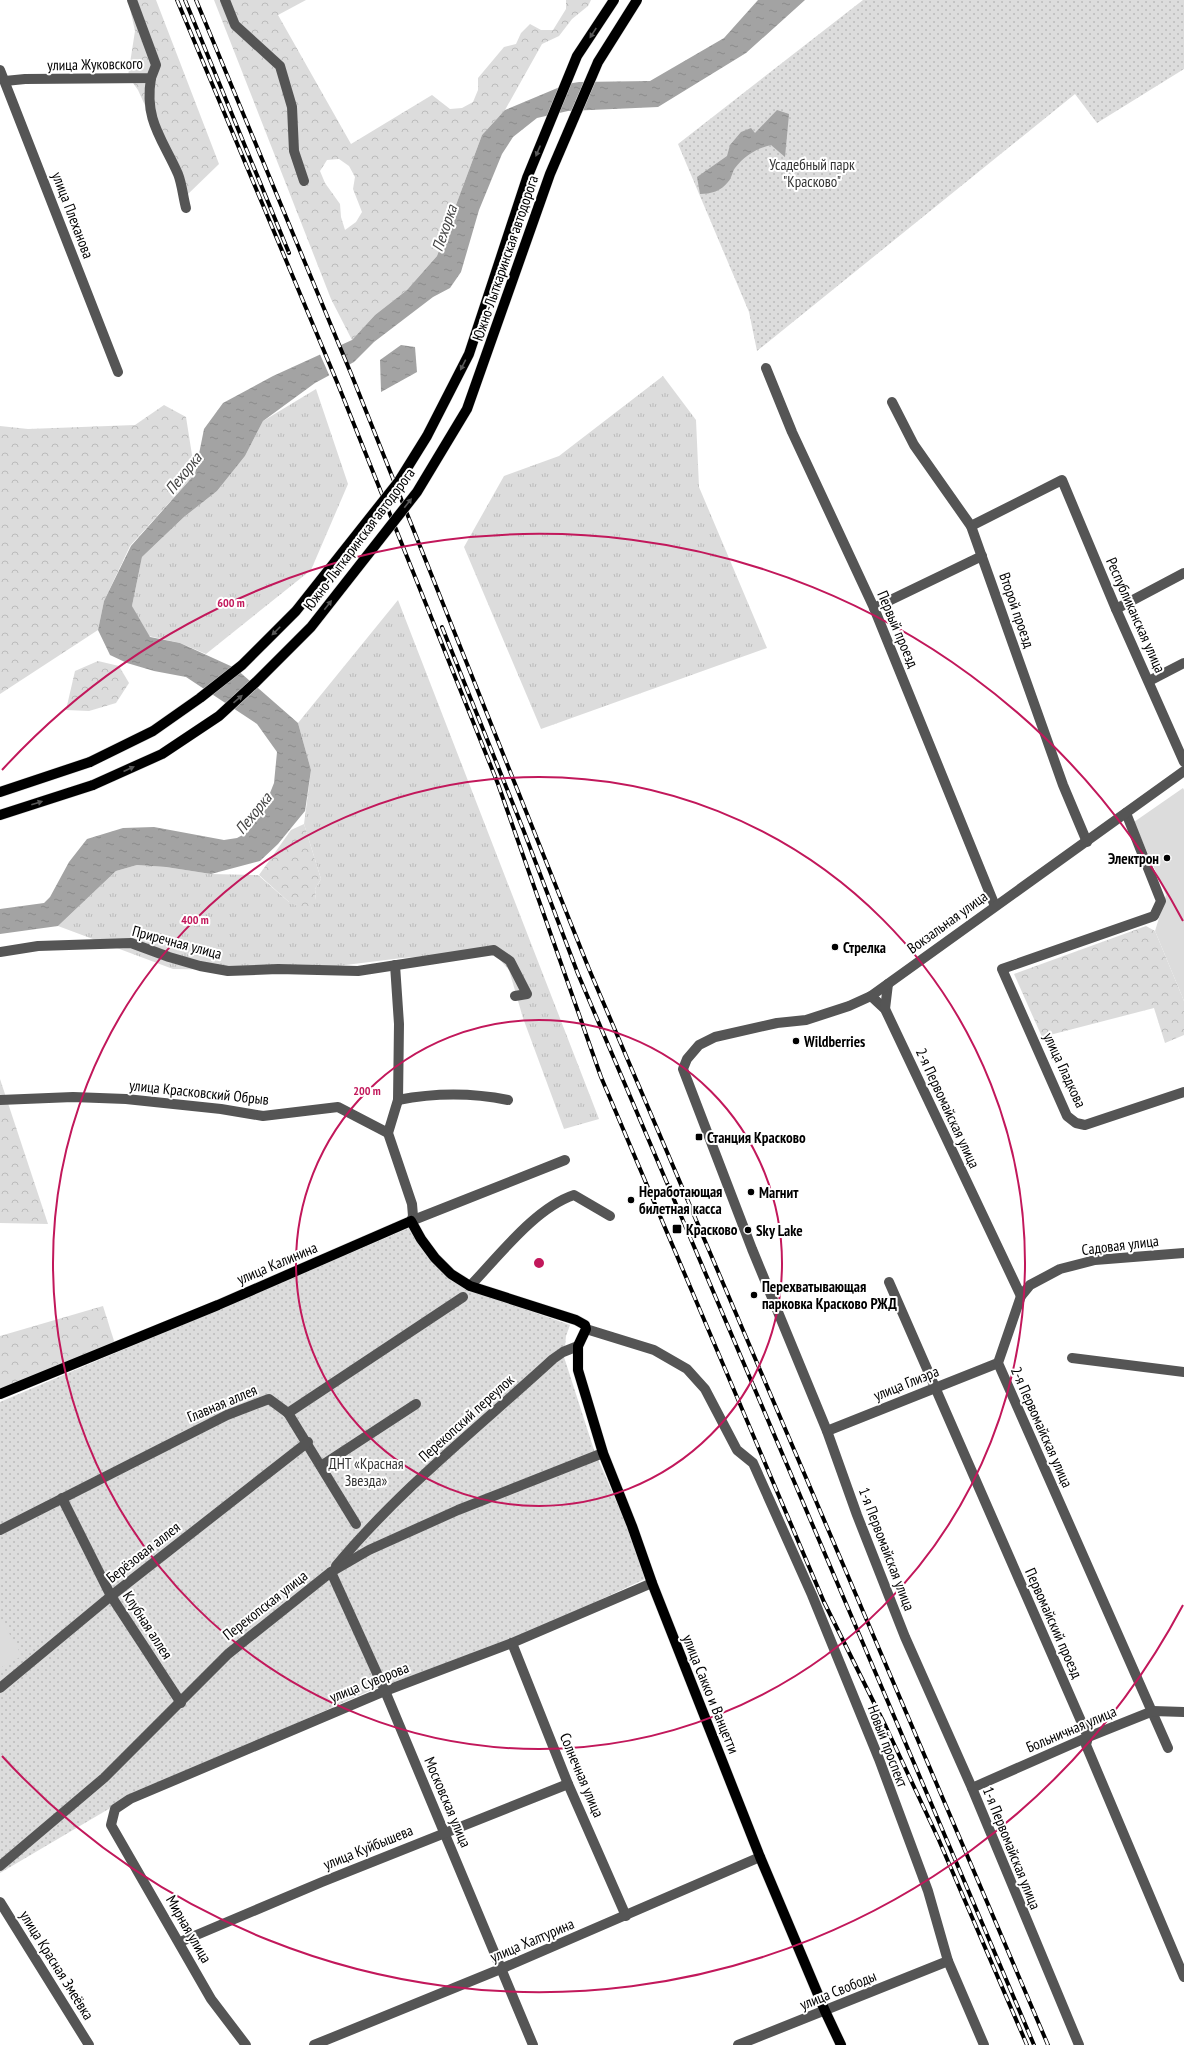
<svg xmlns="http://www.w3.org/2000/svg" width="1184" height="2045" viewBox="0 0 1184 2045" font-family="'PT Sans Narrow',sans-serif">
<style>
.grass{fill:url(#grass-tufts)}
.forest{fill:url(#forest-crowns);fill-rule:evenodd}
.park{fill:url(#park-dots)}
.pitch{fill:#dcdcdc}
.water{fill:url(#water-ripples)}
.pier{fill:#fff}
.lines{fill:none;stroke-linecap:round;stroke-linejoin:round}
.major-casing{stroke:#dbdbdb;stroke-width:11}
.minor{stroke:#555;stroke-width:10}
.major{stroke:#000;stroke-width:10}
.rail-casing{stroke:#000;stroke-width:4}
.rail{stroke:#fff;stroke-width:2.5;stroke-dasharray:8;stroke-linecap:butt}
.major-bridge-casing{stroke:#dbdbdb;stroke-width:11;stroke-linecap:butt}
.major-bridge{stroke:#000;stroke-width:10}
.oneway{fill:#595959}
.ring{fill:none;stroke:#c2185b;stroke-width:2}
.poi-dot{fill:#000;stroke:#fff;stroke-width:1.5}
.labels{text-anchor:middle;dominant-baseline:central;stroke-width:4;stroke-linejoin:round;paint-order:stroke}
.street-label{font-size:15px;fill:#000;stroke:#fff}
.park-label{font-size:15px;fill:#333;stroke:#fff}
.poi-label{font-size:15px;font-weight:bold;fill:#000;stroke:#fff;text-anchor:start}
.water-label{font-size:16px;font-style:italic;fill:#444;stroke:#fff}
.centre{fill:#c2185b;stroke:#fff;stroke-width:2}
.ring-label{font-size:12px;text-anchor:middle;font-weight:bold;fill:#c2185b;stroke:#fff;stroke-width:4;stroke-linejoin:round;paint-order:stroke}
</style>
<defs>
<pattern id="grass-tufts" width="24" height="20" patternUnits="userSpaceOnUse"><rect width="24" height="20" fill="#dcdcdc"/><path d="M3 7l-1-3M5 7V3M7 7l1-3M15 17l-1-3M17 17v-4M19 17l1-3" fill="none" stroke="#bbb"/></pattern>
<pattern id="forest-crowns" width="20" height="18" patternUnits="userSpaceOnUse"><rect width="20" height="18" fill="#dcdcdc"/><path d="M2 6a3 3 0 1 1 6 0M12 15a3 3 0 1 1 6 0" fill="none" stroke="#bbb"/></pattern>
<pattern id="park-dots" width="8" height="8" patternUnits="userSpaceOnUse"><rect width="8" height="8" fill="#dcdcdc"/><path d="M2 2h.1M6 6h.1" fill="none" stroke="#bbb" stroke-width="1.8" stroke-linecap="round"/></pattern>
<pattern id="water-ripples" width="26" height="14" patternUnits="userSpaceOnUse"><rect width="26" height="14" fill="#a3a3a3"/><path d="M2 4q2-2 4 0t4 0M15 11q2-2 4 0t4 0" fill="none" stroke="#8b8b8b"/></pattern>
</defs>
<rect width="100%" height="100%" fill="#fff"/>
<!-- grass -->
<g class="grass">
<polygon points="663,376 696,420 699,487 767,648 541,729 464,547 504,476 559,456"/>
<polygon points="316,389 348,484 311,570 206,654 180,643 144,635 132,606 142,557 184,517 217,491 245,456 263,421"/>
<polygon points="398,600 599,1119 564,1129 523,1018 509,970 492,951 402,958 297,971 173,969 58,926 116,871 137,865 166,867 211,874 258,875 289,902 316,900 315,889 321,879 304,824 311,770 298,723"/>
</g>
<!-- forest -->
<g class="forest">
<polygon points="128,0 156,0 219,164 186,196 138,90 128,76 135,31"/>
<path d="M 214,0 L 306,0 L 278,15 L 351,144 L 432,95 L 450,109 L 462,108 L 473,102 L 478,90 L 478,78 L 504,47 L 516,44 L 521,33 L 530,24 L 541,30 L 553,30 L 566,9 L 566,0 L 591,0 L 588,6 L 572,19 L 559,36 L 542,44 L 505,110 L 482,135 L 437,256 L 407,290 L 375,315 L 352,340 L 331,299 ZM 339,159 L 349,166 L 355,177 L 353,189 L 362,212 L 356,222 L 345,230 L 341,217 L 340,204 L 325,183 L 320,171 L 327,160 Z"/>
<polygon points="164,405 186,417 195,474 130,546 104,601 98,630 0,694 0,426 28,429 135,425"/>
<polygon points="98,661 119,666 129,683 116,703 89,711 66,710 75,671"/>
<polygon points="304,824 321,879 315,889 316,900 308,912 289,902 259,875 291,830"/>
<polygon points="1146,926 1155,931 1184,1001 1184,1035 1165,1043 1154,1008 1042,1037 1014,974"/>
<polygon points="0,1079 48,1224 0,1223"/>
<polygon points="103,1306 115,1344 0,1399 0,1336"/>
</g>
<!-- park -->
<g class="park">
<polygon points="863,0 1184,0 1184,69 1097,123 1075,94 757,351 749,312 678,144"/>
<path d="M 409,1228 C 422,1252 440,1273 463,1287 L 570,1325 L 566,1336 L 564,1357 L 594,1450 L 628,1528 L 645,1579 L 511,1641 L 374,1689 L 129,1797 L 0,1873 L 0,1402 Z"/>
</g>
<!-- pitch -->
<g class="pitch">
<polygon points="1183,788 1184,790 1184,1001 1155,931 1166,895 1134,822"/>
<polygon points="0,1617 22,1656 0,1668"/>
</g>
<!-- water -->
<g class="water">
<polygon points="758,0 805,0 746,53 658,107 568,111 537,118 513,137 502,154 479,210 461,272 450,288 433,297 374,342 354,362 315,383 263,421 245,456 217,491 184,517 142,557 132,606 150,637 180,643 235,668 298,723 311,770 305,811 278,844 260,861 211,874 166,867 137,865 116,871 58,926 0,934 0,909 44,903 50,897 69,862 87,839 123,828 154,827 224,840 237,838 248,832 266,803 274,783 277,752 257,724 186,677 154,671 127,663 110,655 98,630 104,601 131,546 195,474 204,429 223,403 273,376 352,340 375,315 407,290 437,256 482,135 505,110 567,84 579,82 650,81 724,38"/>
<path d="M 777,110 L 789,114 L 785,157 L 771,145 C 757,148 744,156 735,168 C 732,172 732,178 728,182 C 721,191 711,194 700,194 L 697,177 L 727,156 L 730,145 L 741,132 L 751,128 L 755,133 Z"/>
<polygon points="401,345 415,347 417,372 381,392 380,360"/>
</g>
<!-- pier -->
<polygon class="pier" points="339,343 350,367 330,377 319,352"/>
<g class="lines">
<defs>
<g id="major">
<polyline points="0,792 90,762"/>
<polyline points="0,815 93,785"/>
<polyline points="0,1394 218,1305 411,1221 421,1239 435,1258 451,1274 470,1286 576,1320 585,1325 586,1329 578,1346 578,1370 603,1453 632,1526 652,1583 760,1857 825,2011 841,2045"/>
</g>
</defs>
<!-- major casing -->
<use href="#major" class="major-casing"/>
<!-- minor -->
<g class="minor">
<polyline points="225,0 235,25 280,66 292,107 294,151 304,181"/>
<polyline points="0,70 118,372"/>
<path d="M 151,78 C 144,120 162,138 178,174 C 182,184 183,197 186,208"/>
<polyline points="5,81 25,79 151,78 156,65 132,0"/>
<polyline points="766,368 792,432 874,608 995,906"/>
<polyline points="892,402 914,445 971,526 1063,785 1087,842"/>
<polyline points="971,526 1062,480 1116,609 1184,762"/>
<polyline points="874,608 982,556"/>
<polyline points="1116,609 1184,573"/>
<polyline points="1149,681 1184,663"/>
<polyline points="1126,813 1161,901 1154,916 1002,969 1067,1116 1076,1123 1085,1125 1184,1092"/>
<polyline points="0,952 38,946 131,943 169,957 200,966 228,971 278,969 358,971 494,950 510,961 527,994 515,996"/>
<polyline points="395,965 399,1024 398,1100 388,1133 412,1204 413,1216 411,1221"/>
<polyline points="871,996 885,1009 1021,1296"/>
<polyline points="885,1009 888,984"/>
<polyline points="0,1100 73,1097 126,1099 221,1109 263,1116 338,1107 388,1133"/>
<path d="M 398,1100 C 434,1093 473,1093 508,1100"/>
<polyline points="411,1221 565,1160"/>
<polyline points="889,1282 1088,1737 1086,1745 1184,1977"/>
<path d="M 470,1286 C 499,1256 535,1208 574,1195 L 610,1216"/>
<polyline points="586,1329 654,1350 687,1369 705,1389 737,1450 753,1463 812,1595 879,1759 928,1891 948,1961 984,2045"/>
<polyline points="1072,1358 1184,1372"/>
<polyline points="288,1413 356,1524"/>
<polyline points="827,1431 998,1363"/>
<polyline points="321,1466 416,1404"/>
<polyline points="62,1498 111,1596 181,1703"/>
<polyline points="0,1530 227,1415 269,1399 288,1413 463,1297"/>
<path d="M 336,1566 C 400,1489 480,1426 553,1359 L 563,1352 L 578,1346"/>
<polyline points="331,1572 385,1691 533,2045"/>
<polyline points="512,1643 568,1784 626,1916"/>
<polyline points="0,1688 111,1596 308,1442"/>
<polyline points="1168,1748 998,1363 1021,1296 1030,1285 1060,1269 1095,1260 1184,1253"/>
<polyline points="972,1788 1088,1737 1153,1711 1184,1712"/>
<polyline points="0,1866 104,1778 228,1654 331,1572 369,1550 458,1510 603,1453"/>
<polyline points="0,1902 89,2045"/>
<polyline points="180,1942 322,1882 568,1784"/>
<polyline points="246,2045 211,1999 111,1825 115,1809 130,1799 385,1691 512,1643 652,1583"/>
<polyline points="314,2045 503,1968 760,1857"/>
<polyline points="738,2045 948,1961"/>
<polyline points="1079,2045 972,1788 905,1637 857,1515 827,1431 752,1249 683,1069 687,1059 699,1045 715,1037 777,1023 806,1020 849,1006 871,996 1184,771"/>
</g>
<!-- major -->
<use href="#major" class="major"/>
<defs>
<g id="rail">
<polyline points="177,0 337,382 498,784 601,1077 824,1602 886,1727 938,1838 1027,2045"/>
<polyline points="185,0 289,253"/>
<polyline points="196,0 352,376 589,969 1048,2045"/>
<polyline points="442,627 523,829 578,974 1034,2045"/>
</g>
</defs>
<!-- rail casing -->
<use href="#rail" class="rail-casing"/>
<!-- rail -->
<use href="#rail" class="rail"/>
<defs>
<g id="major-bridge">
<polyline points="90,762 153,731 200,698 242,665 296,611 399,481 427,436 469,354 527,178 577,56 614,0"/>
<polyline points="93,785 162,754 219,716 256,682 311,627 417,492 467,409 550,174 598,62 637,0"/>
</g>
</defs>
<!-- major-bridge casing -->
<use href="#major-bridge" class="major-bridge-casing"/>
<!-- major-bridge -->
<use href="#major-bridge" class="major-bridge"/>
</g>
<!-- one-way arrows -->
<defs><path id="oneway-solid" d="M-6-.8H1V-3.2L6.5 0L1 3.2V.8H-6Z"/></defs>
<g class="oneway">
<use href="#oneway-solid" transform="translate(593 33) rotate(123)"/>
<use href="#oneway-solid" transform="translate(538 151) rotate(113)"/>
<use href="#oneway-solid" transform="translate(463 365) rotate(117)"/>
<use href="#oneway-solid" transform="translate(408 503) rotate(-52)"/>
<use href="#oneway-solid" transform="translate(328 605) rotate(-52)"/>
<use href="#oneway-solid" transform="translate(276 631) rotate(135)"/>
<use href="#oneway-solid" transform="translate(238 699) rotate(-41)"/>
<use href="#oneway-solid" transform="translate(129 769) rotate(-24)"/>
<use href="#oneway-solid" transform="translate(37 803) rotate(-18)"/>
</g>
<!-- distance rings -->
<g class="ring">
<circle cx="539" cy="1263" r="243"/>
<circle cx="539" cy="1263" r="486"/>
<path d="M1183 1605A729 729 0 0 1 2 1756M2 770A729 729 0 0 1 1183 921"/>
</g>
<!-- markers -->
<g class="poi-dot">
<circle cx="1167" cy="858" r="4"/>
<circle cx="835" cy="947" r="4"/>
<circle cx="796" cy="1041" r="4"/>
<rect x="695" y="1133" width="8" height="8" rx="2"/>
<circle cx="751" cy="1192" r="4"/>
<circle cx="631" cy="1200" r="4"/>
<rect x="672" y="1224" width="10" height="10" rx="2"/>
<circle cx="748" cy="1230" r="4"/>
<circle cx="754" cy="1295" r="4"/>
</g>
<g class="labels">
<!-- street labels -->
<g class="street-label">
<text transform="translate(95 64) rotate(-1)">улица Жуковского</text>
<text transform="translate(73 215) rotate(69)">улица Плеханова</text>
<text transform="translate(505 258) rotate(-71)">Южно-Лыткаринская автодорога</text>
<text transform="translate(359 539) rotate(-53)">Южно-Лыткаринская автодорога</text>
<text transform="translate(1017 610) rotate(71)">Второй проезд</text>
<text transform="translate(1136 615) rotate(66)">Республиканская улица</text>
<text transform="translate(898 629) rotate(67)">Первый проезд</text>
<text transform="translate(947 922) rotate(-36)">Вокзальная улица</text>
<text transform="translate(177 942) rotate(15)">Приречная улица</text>
<text transform="translate(1065 1070) rotate(65)">улица Гладкова</text>
<text transform="translate(199 1092) rotate(6)">улица Красковский Обрыв</text>
<text transform="translate(948 1108) rotate(65)">2-я Первомайская улица</text>
<text transform="translate(1120 1245) rotate(-7)">Садовая улица</text>
<text transform="translate(277 1263) rotate(-23)">улица Калинина</text>
<text transform="translate(906 1383) rotate(-22)">улица Глиэра</text>
<text transform="translate(222 1403) rotate(-23)">Главная аллея</text>
<text transform="translate(466 1418) rotate(-42)">Перекопский переулок</text>
<text transform="translate(1042 1427) rotate(66)">2-я Первомайская улица</text>
<text transform="translate(887 1549) rotate(69)">1-я Первомайская улица</text>
<text transform="translate(143 1552) rotate(-38)">Берёзовая аллея</text>
<text transform="translate(265 1605) rotate(-38)">Перекопская улица</text>
<text transform="translate(1054 1623) rotate(66)">Первомайский проезд</text>
<text transform="translate(148 1625) rotate(57)">Клубная аллея</text>
<text transform="translate(369 1682) rotate(-22)">улица Суворова</text>
<text transform="translate(711 1694) rotate(68)">улица Сакко и Ванцетти</text>
<text transform="translate(1071 1729) rotate(-23)">Больничная улица</text>
<text transform="translate(888 1746) rotate(69)">Новый проспект</text>
<text transform="translate(582 1775) rotate(67)">Солнечная улица</text>
<text transform="translate(448 1802) rotate(67)">Московская улица</text>
<text transform="translate(368 1847) rotate(-22)">улица Куйбышева</text>
<text transform="translate(1012 1848) rotate(68)">1-я Первомайская улица</text>
<text transform="translate(189 1929) rotate(60)">Мирная улица</text>
<text transform="translate(532 1940) rotate(-23)">улица Халтурина</text>
<text transform="translate(57 1965) rotate(58)">улица Красная Змеёвка</text>
<text transform="translate(838 1990) rotate(-22)">улица Свободы</text>
</g>
<!-- park labels -->
<g class="park-label">
<text x="812" y="164">Усадебный парк<tspan x="812" dy="17">"Красково"</tspan></text>
<text x="366" y="1463">ДНТ «Красная<tspan x="366" dy="17">Звезда»</tspan></text>
</g>
<!-- poi labels -->
<g class="poi-label">
<text x="1159" y="858" text-anchor="end">Электрон</text>
<text x="843" y="947">Стрелка</text>
<text x="804" y="1041">Wildberries</text>
<text x="707" y="1137">Станция Красково</text>
<text x="639" y="1191">Неработающая<tspan x="639" dy="17">билетная касса</tspan></text>
<text x="759" y="1192">Магнит</text>
<text x="686" y="1229">Красково</text>
<text x="756" y="1230">Sky Lake</text>
<text x="762" y="1286">Перехватывающая<tspan x="762" dy="17">парковка Красково РЖД</tspan></text>
</g>
<!-- water labels -->
<g class="water-label">
<text transform="translate(444 228) rotate(-71)">Пехорка</text>
<text transform="translate(183 473) rotate(-51)">Пехорка</text>
<text transform="translate(253 813) rotate(-51)">Пехорка</text>
</g>
</g>
<circle cx="539" cy="1263" r="6" class="centre"/>
<g class="ring-label">
<text x="231" y="607">600 m</text>
<text x="195" y="924">400 m</text>
<text x="367" y="1095">200 m</text>
</g>
</svg>
